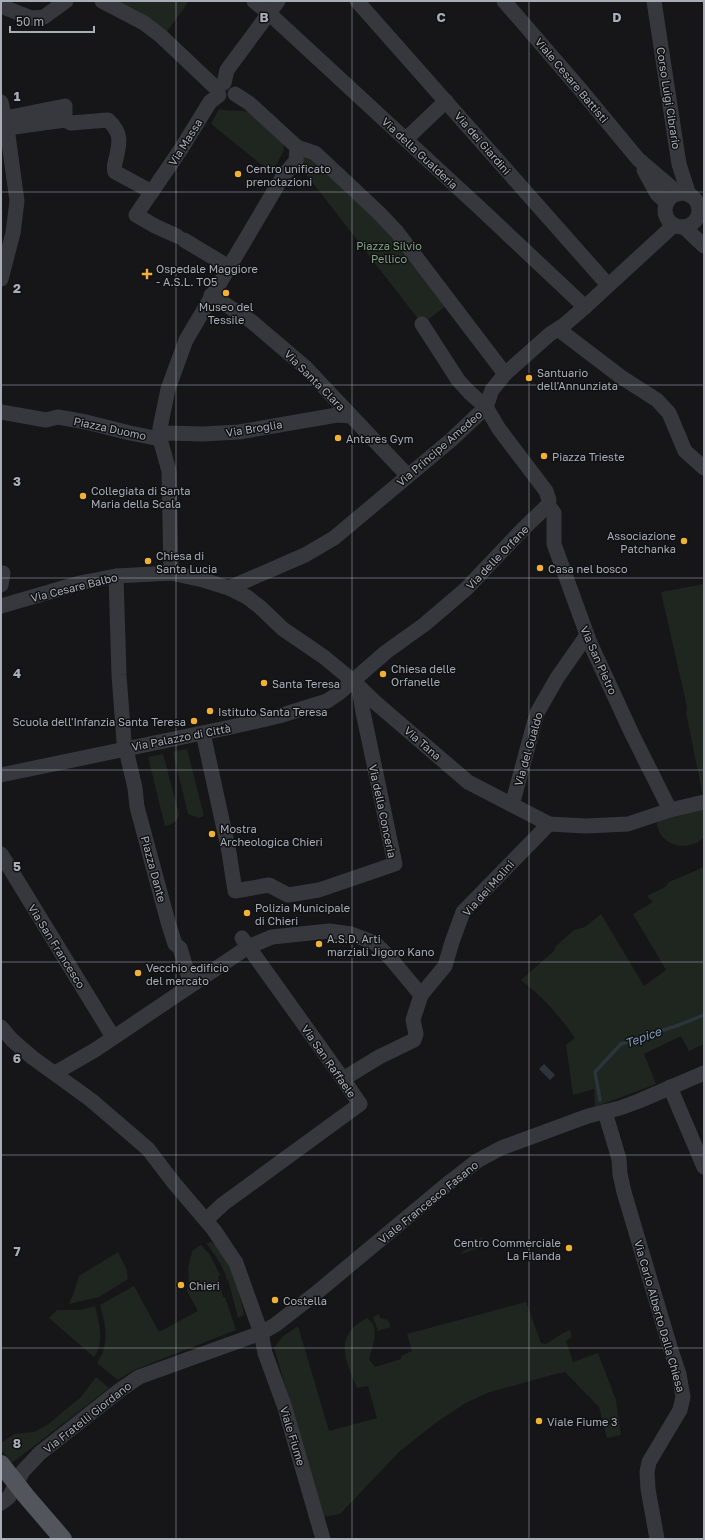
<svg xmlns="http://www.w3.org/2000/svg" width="705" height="1540" viewBox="0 0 705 1540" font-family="'Golos Text',sans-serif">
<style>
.green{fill:#1e261f}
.water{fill:#2c353c}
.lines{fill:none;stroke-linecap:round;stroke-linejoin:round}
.stream{stroke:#2c353c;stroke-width:3.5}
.minor{stroke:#37383d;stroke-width:15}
.major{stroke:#53555c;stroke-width:18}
.grid{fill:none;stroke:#a8adb8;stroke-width:1;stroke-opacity:0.55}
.poi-dot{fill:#f2b134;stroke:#111113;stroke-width:1.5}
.labels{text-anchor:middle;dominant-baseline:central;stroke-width:3;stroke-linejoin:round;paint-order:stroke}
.street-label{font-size:11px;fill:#a8adb8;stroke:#111113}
.poi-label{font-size:11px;fill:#a8adb8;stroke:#111113;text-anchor:start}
.park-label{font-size:11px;fill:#7fa381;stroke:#111113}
.water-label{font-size:12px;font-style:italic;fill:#7f9bb3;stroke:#111113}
.grid-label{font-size:13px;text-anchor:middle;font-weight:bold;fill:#a8adb8;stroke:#111113;stroke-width:3;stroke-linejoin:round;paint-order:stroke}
</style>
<rect width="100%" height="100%" fill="#161618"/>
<!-- green -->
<g class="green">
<polygon points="114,1 189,1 166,33"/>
<path d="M 219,109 C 229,112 238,109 248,112 L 283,141 L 284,150 L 272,173 L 211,124 Z"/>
<polygon points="297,147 379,213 450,303 422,324 296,161"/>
<polygon points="704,584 704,796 703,796 686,712 687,711 687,707 661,592"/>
<polygon points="187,749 204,816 199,818 188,814 173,752"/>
<path d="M 163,754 L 179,814 C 177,822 173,824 165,826 L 148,757 Z"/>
<path d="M 704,802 L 704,837 C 693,849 672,849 662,836 C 657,830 657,822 656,815 Z"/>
<path d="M 704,867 L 704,1044 L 689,1051 L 681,1036 L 644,1054 L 656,1084 L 595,1107 L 594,1089 L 573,1095 L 566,1045 L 575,1038 C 559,1015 543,997 521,980 L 554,951 L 555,947 L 574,930 L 585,927 L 601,914 L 644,986 L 666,970 L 633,914 L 653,902 L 647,896 L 665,887 L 669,882 Z"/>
<polygon points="482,1237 484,1246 459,1255"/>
<path d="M 211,1242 C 230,1251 240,1296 244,1315 L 238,1318 L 228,1279 L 227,1280 C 223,1265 215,1255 206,1243 Z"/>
<path d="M 201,1245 L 210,1255 L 220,1275 L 218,1277 L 223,1297 L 225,1297 L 236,1330 L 134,1370 L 118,1380 L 97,1363 C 110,1345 106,1325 100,1305 L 134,1286 L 159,1332 L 198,1311 L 187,1291 L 189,1277 L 188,1268 L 192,1251 Z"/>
<polygon points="118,1252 126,1268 128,1279 99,1297 69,1304 74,1292 79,1276"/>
<path d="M 526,1302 L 541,1343 L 546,1344 L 563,1333 L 570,1330 L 572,1337 L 566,1341 L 573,1362 L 598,1353 L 616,1400 L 621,1435 L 607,1438 L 599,1407 L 565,1372 L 555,1374 L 487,1393 L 464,1404 L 434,1424 L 399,1452 L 340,1514 L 324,1517 L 274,1348 L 282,1337 L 298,1326 L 329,1431 L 377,1418 L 368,1386 L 357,1388 C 345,1359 333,1336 367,1318 C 381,1328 373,1345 369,1359 L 375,1367 L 401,1359 L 401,1356 L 412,1351 L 407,1334 Z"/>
<path d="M 95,1306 C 99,1322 105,1343 94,1357 L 49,1318 L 57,1310 L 80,1310 Z"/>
<polygon points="379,1314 380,1318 388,1320 391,1327 378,1331 373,1317"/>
<polygon points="96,1377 109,1388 12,1463 1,1450 1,1441 2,1442 15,1434 34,1432 47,1425 81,1397"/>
</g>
<!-- water -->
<polygon class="water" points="544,1064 555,1075 550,1080 539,1069"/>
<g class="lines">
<!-- stream -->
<polyline class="stream" points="600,1100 595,1072 621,1044 679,1025 704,1015"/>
<!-- minor -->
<g class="minor">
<polyline points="102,1 144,23 161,36 218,90"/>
<polyline points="254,1 273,17 482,210 585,307"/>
<polyline points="357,1 608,285"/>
<polyline points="504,1 580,89 638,159 679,194"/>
<polyline points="654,1 679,164 689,195"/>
<polyline points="1,6 31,18 44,17 66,1"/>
<polyline points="224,83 227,70 278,1"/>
<polyline points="235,94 249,103 297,147 315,153 379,213 397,232 505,374"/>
<polyline points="1,102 7,128 17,201 13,233 1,279"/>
<polyline points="5,118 65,106 65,120 7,128"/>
<path d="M 65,120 L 71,123 L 108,120 C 122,133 120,142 116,159 C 115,164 113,167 115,172 L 152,192"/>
<polyline points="406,139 446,101"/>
<polyline points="644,170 657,194 667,203"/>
<circle cx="682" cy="210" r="17"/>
<polyline points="684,227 704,246"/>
<polyline points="177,236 155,226 136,215 181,149 210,102 219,95"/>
<polyline points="184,240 229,267"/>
<polyline points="211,295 251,321 305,367 408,476"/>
<polyline points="558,329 621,377 657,400 669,413 685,451 704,468"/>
<polyline points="1,412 46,420 58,417 86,422 130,433 160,439"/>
<polyline points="160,439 166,433 203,434 239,432 337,415 351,416"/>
<polyline points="548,505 554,513 554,544 590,643 632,734 670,810"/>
<polyline points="171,573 169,471 160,439 160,428 168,389 186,340 283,176 296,161 297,147"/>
<polyline points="116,576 119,675 124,741 135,788 137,807 168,922 175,944 180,948 191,985"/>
<polyline points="1,585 3,573"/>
<polyline points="229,588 305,555 334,538 451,440 486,407 492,390 505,374 550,334 564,325 585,307 674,225"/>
<polyline points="1,606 80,583 116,576 171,573 203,580 229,588 247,597 261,608 283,629 324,657 353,681 376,703 468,782 549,824 586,826 628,824 670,810 704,802"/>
<polyline points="203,733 229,852 235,891 269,885 288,895 319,890 395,864 363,712 359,688"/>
<polyline points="1,775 231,727 279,716 327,701 339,693 386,652 425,624 466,589 522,530 548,505 549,500 546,491 499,429 486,407 470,393 458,380 422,324"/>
<polyline points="512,805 537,713 557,678 587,635"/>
<polyline points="1,854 113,1037"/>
<polyline points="1,1027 12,1040 33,1058 91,1100 148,1149 174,1183 214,1230 236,1263 261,1333 265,1353 285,1408 323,1539"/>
<polyline points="55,1073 95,1050 248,947 272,937 329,931 351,934 375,943 391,959 421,995"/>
<polyline points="343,1079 379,1057 414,1040 416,1034 413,1020 421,995 445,966 452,942 463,912 549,824"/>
<polyline points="670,1087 704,1167"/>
<polyline points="605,1112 619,1159 620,1174 624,1192 670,1347 679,1374 683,1397 680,1410 649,1462 647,1472 648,1489 657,1539"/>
<polyline points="206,1220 223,1204 360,1104 343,1079 242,938"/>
<polyline points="1,1503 9,1497 23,1471 40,1453 120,1390 139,1377 261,1333 275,1325 315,1294 446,1185 477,1161 501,1148 588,1116 620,1108 639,1101 704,1073"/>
</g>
<!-- major -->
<polyline class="major" points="1,1464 26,1496 63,1539"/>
</g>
<!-- grid -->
<path class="grid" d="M 176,1 L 176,1539M 352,1 L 352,1539M 529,1 L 529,1539M 1,192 L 704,192M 1,385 L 704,385M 1,578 L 704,578M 1,770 L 704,770M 1,962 L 704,962M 1,1155 L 704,1155M 1,1348 L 704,1348"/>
<!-- markers -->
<g class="poi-dot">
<circle cx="238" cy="174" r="4"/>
<path d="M145 268h4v4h4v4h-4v4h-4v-4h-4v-4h4z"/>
<circle cx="226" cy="293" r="4"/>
<circle cx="529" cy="378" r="4"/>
<circle cx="338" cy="438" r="4"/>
<circle cx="544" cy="456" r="4"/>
<circle cx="83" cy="496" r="4"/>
<circle cx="684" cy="541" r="4"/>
<circle cx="148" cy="561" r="4"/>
<circle cx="540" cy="568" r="4"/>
<circle cx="383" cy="674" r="4"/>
<circle cx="264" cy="683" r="4"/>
<circle cx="210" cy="711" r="4"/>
<circle cx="194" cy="721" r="4"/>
<circle cx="212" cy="834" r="4"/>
<circle cx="247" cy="913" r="4"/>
<circle cx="319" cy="944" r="4"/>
<circle cx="138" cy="973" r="4"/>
<circle cx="569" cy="1248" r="4"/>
<circle cx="181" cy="1285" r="4"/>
<circle cx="275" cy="1300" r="4"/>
<circle cx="539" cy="1421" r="4"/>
</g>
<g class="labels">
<!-- street labels -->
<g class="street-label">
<text transform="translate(572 80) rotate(50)">Viale Cesare Battisti</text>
<text transform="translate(669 98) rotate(81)">Corso Luigi Cibrario</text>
<text transform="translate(185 142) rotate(-58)">Via Massa</text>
<text transform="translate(483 143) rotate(49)">Via dei Giardini</text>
<text transform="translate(420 153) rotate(43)">Via della Gualderia</text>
<text transform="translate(315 380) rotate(45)">Via Santa Clara</text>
<text transform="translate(110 428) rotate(12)">Piazza Duomo</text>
<text transform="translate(254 428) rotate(-9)">Via Broglia</text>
<text transform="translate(439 448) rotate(-41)">Via Principe Amedeo</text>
<text transform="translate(497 557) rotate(-46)">Via delle Orfane</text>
<text transform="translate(74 587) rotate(-14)">Via Cesare Balbo</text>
<text transform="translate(599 660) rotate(66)">Via San Pietro</text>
<text transform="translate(181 737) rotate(-11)">Via Palazzo di Città</text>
<text transform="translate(423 743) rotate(41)">Via Tana</text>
<text transform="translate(528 749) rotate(-74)">Via del Gualdo</text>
<text transform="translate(383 811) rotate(78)">Via della Conceria</text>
<text transform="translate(154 869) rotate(75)">Piazza Dante</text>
<text transform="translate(488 888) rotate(-48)">Via dei Molini</text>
<text transform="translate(57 946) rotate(58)">Via San Francesco</text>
<text transform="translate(329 1061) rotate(55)">Via San Raffaele</text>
<text transform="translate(428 1202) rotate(-39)">Viale Francesco Fasano</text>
<text transform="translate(660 1316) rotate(74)">Via Carlo Alberto Dalla Chiesa</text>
<text transform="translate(87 1417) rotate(-38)">Via Fratelli Giordano</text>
<text transform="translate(293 1436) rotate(73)">Viale Fiume</text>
</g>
<!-- poi labels -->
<g class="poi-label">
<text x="246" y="168">Centro unificato<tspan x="246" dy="13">prenotazioni</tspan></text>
<text x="156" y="268">Ospedale Maggiore<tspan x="156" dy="13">- A.S.L. TO5</tspan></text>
<text x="226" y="306" text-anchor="middle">Museo del<tspan x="226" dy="13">Tessile</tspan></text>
<text x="537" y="372">Santuario<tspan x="537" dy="13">dell'Annunziata</tspan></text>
<text x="346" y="438">Antares Gym</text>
<text x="552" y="456">Piazza Trieste</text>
<text x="91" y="490">Collegiata di Santa<tspan x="91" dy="13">Maria della Scala</tspan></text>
<text x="676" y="535" text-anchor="end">Associazione<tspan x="676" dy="13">Patchanka</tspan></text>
<text x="156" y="555">Chiesa di<tspan x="156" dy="13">Santa Lucia</tspan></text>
<text x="548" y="568">Casa nel bosco</text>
<text x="391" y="668">Chiesa delle<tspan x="391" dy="13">Orfanelle</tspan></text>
<text x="272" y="683">Santa Teresa</text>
<text x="218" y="711">Istituto Santa Teresa</text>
<text x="186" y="721" text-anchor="end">Scuola dell'Infanzia Santa Teresa</text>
<text x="220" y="828">Mostra<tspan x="220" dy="13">Archeologica Chieri</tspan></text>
<text x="255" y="907">Polizia Municipale<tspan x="255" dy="13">di Chieri</tspan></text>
<text x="327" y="938">A.S.D. Arti<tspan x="327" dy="13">marziali Jigoro Kano</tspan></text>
<text x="146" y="967">Vecchio edificio<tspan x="146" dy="13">del mercato</tspan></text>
<text x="561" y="1242" text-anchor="end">Centro Commerciale<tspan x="561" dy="13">La Filanda</tspan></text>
<text x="189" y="1285">Chieri</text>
<text x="283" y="1300">Costella</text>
<text x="547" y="1421">Viale Fiume 3</text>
</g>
<!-- park labels -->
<g class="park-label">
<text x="389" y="245">Piazza Silvio<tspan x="389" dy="13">Pellico</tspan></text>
</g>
<!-- water labels -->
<g class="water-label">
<text transform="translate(643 1037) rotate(-20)">Tepice</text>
</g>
</g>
<g class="grid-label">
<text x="264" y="22">B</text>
<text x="441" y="22">C</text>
<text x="617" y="22">D</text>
<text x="17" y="101">1</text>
<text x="17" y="293">2</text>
<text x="17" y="486">3</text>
<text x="17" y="678">4</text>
<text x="17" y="871">5</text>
<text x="17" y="1063">6</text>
<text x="17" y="1256">7</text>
<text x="17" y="1448">8</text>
</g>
<!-- border -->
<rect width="705" height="1540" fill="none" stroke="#a8adb8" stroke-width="4"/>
<!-- scale -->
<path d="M10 26v6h84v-6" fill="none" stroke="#a8adb8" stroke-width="2"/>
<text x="16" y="26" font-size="12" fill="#a8adb8" stroke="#111113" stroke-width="3" paint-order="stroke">50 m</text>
</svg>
